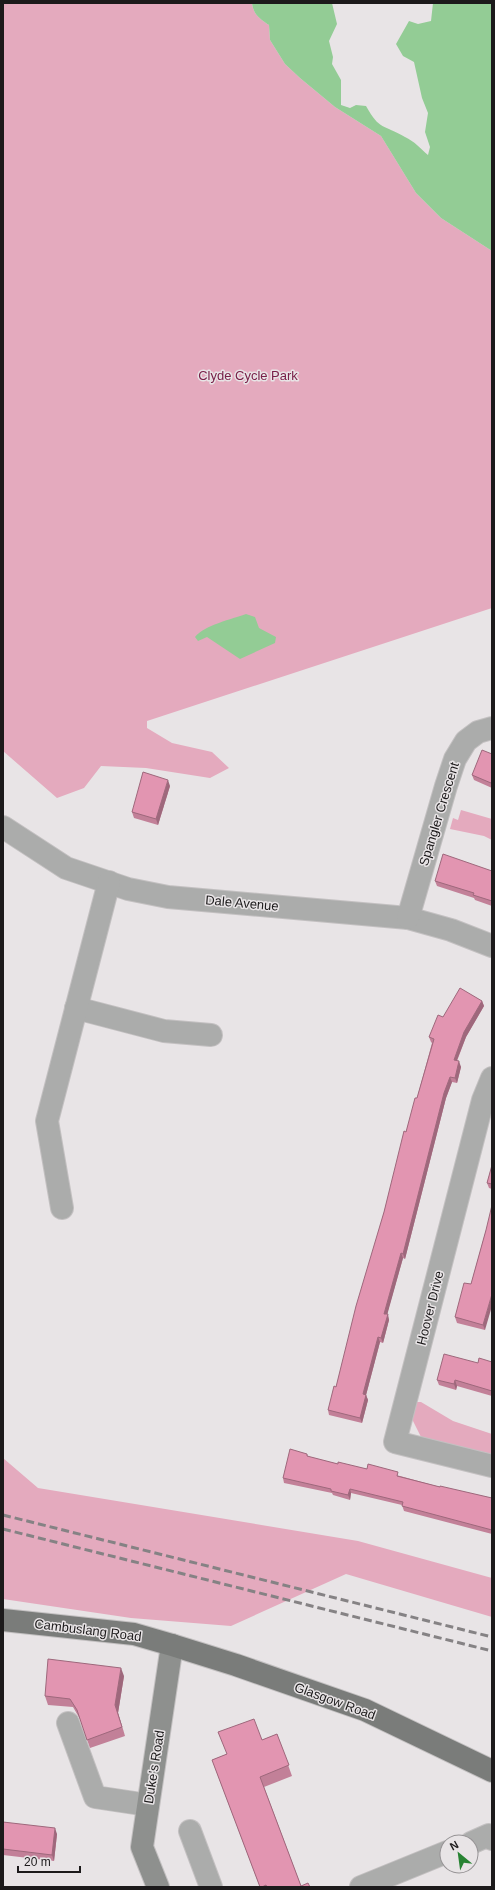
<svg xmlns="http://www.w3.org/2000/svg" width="495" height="1890" viewBox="0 0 495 1890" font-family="Arial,sans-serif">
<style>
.green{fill:#e4aabe}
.water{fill:#93cc95}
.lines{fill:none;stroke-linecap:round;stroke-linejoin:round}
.street-casing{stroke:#c3c0c1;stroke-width:24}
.secondary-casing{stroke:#c3c0c1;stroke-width:24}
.primary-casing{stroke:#c3c0c1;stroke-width:24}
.street{stroke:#abacab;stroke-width:22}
.secondary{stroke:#8e908e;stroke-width:22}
.primary{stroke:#7a7c7a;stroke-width:22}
.rail{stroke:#858284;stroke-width:3;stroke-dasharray:8 4;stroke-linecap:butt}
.wall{fill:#c28098}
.shaded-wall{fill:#9e687c}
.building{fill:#e295b1;stroke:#9e687c}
.labels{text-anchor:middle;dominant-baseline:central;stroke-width:3;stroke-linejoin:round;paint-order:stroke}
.park-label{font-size:13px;fill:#792049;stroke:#e8e4e6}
.street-label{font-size:13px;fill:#1c1a1b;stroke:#e8e4e6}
</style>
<rect width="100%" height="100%" fill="#e8e4e6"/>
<!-- green -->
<g class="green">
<path d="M 3,3 L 252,3 C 253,14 260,19 269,25 L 270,40 L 285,64 L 300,78 L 335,107 L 381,136 L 416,193 L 441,218 L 492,251 L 492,608 L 147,721 L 147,728 L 172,743 L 212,752 L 229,768 L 210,778 L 146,768 L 101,766 L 84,788 L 57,798 L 3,751 Z"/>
<polygon points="461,810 492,819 492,840 484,836 450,829 453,818 458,820"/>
<polygon points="414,1402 421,1402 453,1421 492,1434 492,1457 422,1439 410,1415"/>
<polygon points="3,1458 38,1488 358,1541 492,1578 492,1617 346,1574 231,1626 131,1618 3,1599"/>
</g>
<!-- water -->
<g class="water">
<path d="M 252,3 L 332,3 L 337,24 L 329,41 L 333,57 L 332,64 L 341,80 L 341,105 L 350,108 L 356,105 L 366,106 C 380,131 383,124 405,137 C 414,141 421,149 428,155 L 430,147 L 425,132 L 428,113 L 422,98 L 414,62 L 403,56 L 396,44 L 409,21 L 418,24 L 431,21 L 433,3 L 492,3 L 492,251 L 441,218 L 416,193 L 381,136 L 335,107 L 300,78 L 285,64 L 270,40 L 269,25 C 260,19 253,14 252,3 Z"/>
<path d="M 246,614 L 255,617 L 259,628 L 276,637 L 275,643 L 240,659 L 207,637 L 198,641 L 195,637 C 205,625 232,619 246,614 Z"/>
</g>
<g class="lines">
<defs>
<g id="street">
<polyline points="3,827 66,868 128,889 168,897 408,918 451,930 492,946"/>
<polyline points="408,918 446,786 455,759 466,741 478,732 492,728"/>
<polyline points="76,1008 164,1031 211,1035"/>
<polyline points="492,1078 483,1100 395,1442 492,1466"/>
<polyline points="62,1208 47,1121 109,882"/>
<polyline points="68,1723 95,1797 148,1805"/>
<polyline points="190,1831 211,1887"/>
<polyline points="471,1843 489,1835 492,1839"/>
<polyline points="361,1887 447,1852"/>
</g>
<polyline id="secondary" points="158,1887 142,1847 172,1645"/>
<polyline id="primary" points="3,1620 134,1634 172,1645 236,1665 365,1710 492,1771"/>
</defs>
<!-- street casing -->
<use href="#street" class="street-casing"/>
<!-- secondary casing -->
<use href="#secondary" class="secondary-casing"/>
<!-- primary casing -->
<use href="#primary" class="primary-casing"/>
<!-- street -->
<use href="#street" class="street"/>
<!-- secondary -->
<use href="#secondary" class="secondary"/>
<!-- primary -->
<use href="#primary" class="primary"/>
<!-- rail -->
<g class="rail">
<polyline points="3,1515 492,1637"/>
<polyline points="3,1529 492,1651"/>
</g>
</g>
<!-- wall -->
<g class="wall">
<polygon points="492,754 492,788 474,780 472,775"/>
<polygon points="170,786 158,825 134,818 132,812"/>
<polygon points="492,871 492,906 475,900 474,898 437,886 435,881"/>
<polygon points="482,1001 484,1006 466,1037 457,1061 461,1067 457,1083 452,1082 446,1098 405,1259 403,1258 387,1314 389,1320 383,1343 380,1342 366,1395 368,1400 362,1423 329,1415 328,1410 336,1387 406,1132 417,1098 432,1043 431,1042 429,1037 443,1017"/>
<polygon points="492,1165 492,1189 489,1188 487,1183"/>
<polygon points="486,1230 485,1330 457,1323 455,1317 471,1284"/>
<polygon points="492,1362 492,1396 457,1386 456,1390 439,1385 437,1380 478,1363"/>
<polygon points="307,1454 308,1457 338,1464 367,1469 400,1476 440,1487 492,1498 492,1534 404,1511 402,1505 351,1493 350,1500 333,1495 332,1493 284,1483 283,1478"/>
<polygon points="124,1676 118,1713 125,1736 90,1748 80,1719 73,1707 48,1705 45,1696"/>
<polygon points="277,1734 292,1776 264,1787 301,1886 310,1887 260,1887 212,1760"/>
<polygon points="3,1822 57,1834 54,1861 3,1855"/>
</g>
<!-- shaded-wall -->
<g class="shaded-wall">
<polygon points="168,780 170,786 158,825 156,819"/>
<polygon points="482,1001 484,1006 466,1037 455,1065 454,1060 464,1032"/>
<polygon points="459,1061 461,1067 457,1083 455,1078"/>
<polygon points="450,1077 452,1082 446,1098 405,1259 403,1254 444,1093"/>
<polygon points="401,1253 403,1258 386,1319 384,1314"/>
<polygon points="492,1294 492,1306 485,1330 483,1325"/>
<polygon points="388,1314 389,1320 383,1343 381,1338"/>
<polygon points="378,1337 380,1342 365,1399 363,1394"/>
<polygon points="455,1380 457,1386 456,1390 454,1384"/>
<polygon points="366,1395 368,1400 362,1423 360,1418"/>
<polygon points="350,1489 351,1493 350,1500 348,1495"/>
<polygon points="3,1658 4,1661 3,1668"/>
<polygon points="121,1668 124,1676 118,1713 125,1736 115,1705"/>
<polygon points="55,1828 57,1834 54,1861 52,1855"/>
</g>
<!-- building -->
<g class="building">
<polygon points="482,750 492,754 492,781 491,783 472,775"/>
<polygon points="143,772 168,780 156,819 132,812"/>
<polygon points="443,854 492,871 492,901 473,895 474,893 435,881"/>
<polygon points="460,988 482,1001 464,1032 454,1060 459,1061 455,1078 450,1077 444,1093 403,1254 401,1253 384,1314 388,1314 381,1338 378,1337 363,1394 366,1395 360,1418 328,1410 334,1386 336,1387 356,1306 384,1212 404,1131 406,1132 415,1098 417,1098 434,1039 429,1037 438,1015 443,1017"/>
<polygon points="492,1165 492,1184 487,1183"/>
<polygon points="492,1205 492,1294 483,1325 455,1317 464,1283 471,1284 486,1230"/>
<polygon points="444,1354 478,1363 479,1358 492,1362 492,1391 455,1380 454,1384 437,1380"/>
<polygon points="290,1449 307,1454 307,1456 338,1464 338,1462 367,1469 368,1464 398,1472 397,1476 440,1487 440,1486 492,1498 492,1530 402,1506 403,1502 350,1489 348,1495 331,1491 331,1489 283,1478"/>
<polygon points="48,1659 121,1668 115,1705 122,1727 87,1740 77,1710 70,1699 45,1696"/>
<polygon points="254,1719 262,1740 277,1734 289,1765 260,1777 301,1886 308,1883 310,1887 267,1887 266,1885 262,1887 260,1887 212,1760 227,1754 218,1732"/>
<polygon points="3,1822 55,1828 52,1855 3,1849"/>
</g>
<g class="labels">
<!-- park labels -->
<g class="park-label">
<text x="248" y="375">Clyde Cycle Park</text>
</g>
<!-- street labels -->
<g class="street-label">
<text transform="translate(439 814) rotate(-73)">Spangler Crescent</text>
<text transform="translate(242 903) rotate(5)">Dale Avenue</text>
<text transform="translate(430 1308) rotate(-76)">Hoover Drive</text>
<text transform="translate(88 1630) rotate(7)">Cambuslang Road</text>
<text transform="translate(335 1701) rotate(20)">Glasgow Road</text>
<text transform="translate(154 1767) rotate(-81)">Duke's Road</text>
</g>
</g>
<!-- border -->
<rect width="495" height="1890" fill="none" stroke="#1c1a1b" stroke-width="8"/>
<!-- north arrow -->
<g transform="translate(459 1854) rotate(331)"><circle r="19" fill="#e8e4e6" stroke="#969395"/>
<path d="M0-3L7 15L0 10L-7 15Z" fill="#288333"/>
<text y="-6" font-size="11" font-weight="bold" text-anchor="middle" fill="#1c1a1b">N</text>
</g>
<!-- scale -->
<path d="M18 1866v6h62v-6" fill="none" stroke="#1c1a1b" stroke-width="2"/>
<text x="24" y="1866" font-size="12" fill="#1c1a1b" stroke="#e8e4e6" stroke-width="3" paint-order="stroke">20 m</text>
</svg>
